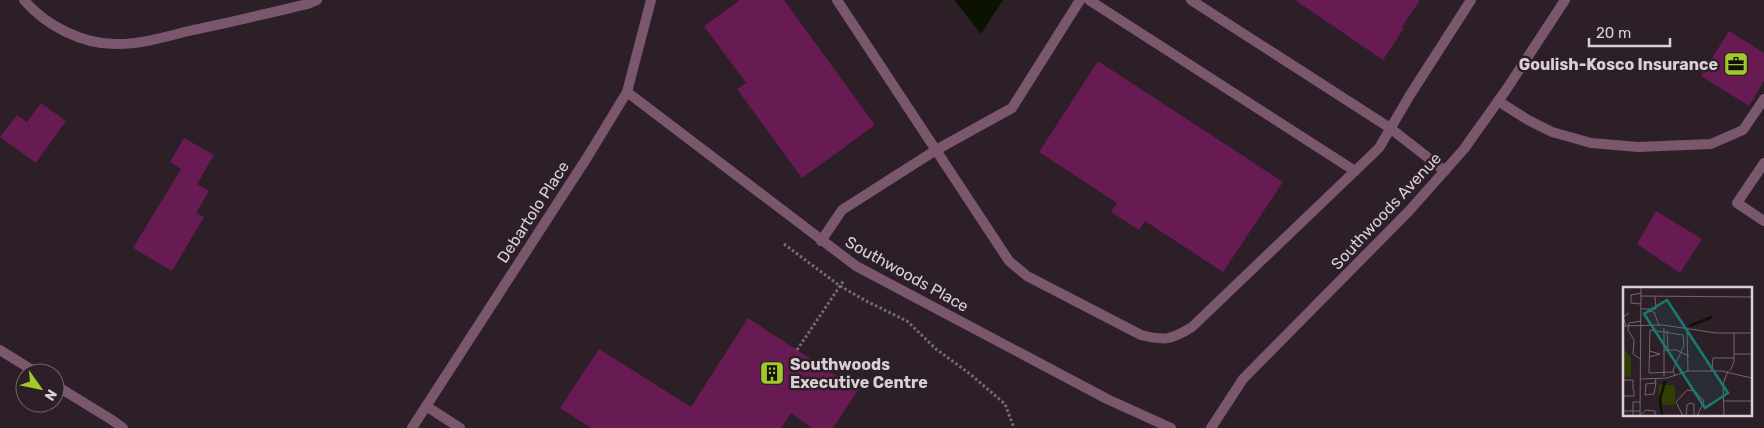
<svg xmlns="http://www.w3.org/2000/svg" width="1764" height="428" viewBox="0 0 1764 428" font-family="Rubik,sans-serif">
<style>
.water{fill:#0b1300}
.building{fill:#681a52}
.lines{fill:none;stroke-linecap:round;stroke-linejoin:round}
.path{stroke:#776b72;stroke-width:3;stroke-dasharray:2.5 2.5;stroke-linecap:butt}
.service{stroke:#7b576e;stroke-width:10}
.minor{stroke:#7b576e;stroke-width:10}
.labels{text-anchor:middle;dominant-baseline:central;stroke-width:5;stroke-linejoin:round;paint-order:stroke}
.poi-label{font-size:16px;font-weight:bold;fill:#d9d0d5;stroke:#2d1f28;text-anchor:end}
.street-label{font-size:16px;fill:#d9d0d5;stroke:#2d1f28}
.inset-river{fill:none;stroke:#0b1300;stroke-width:2.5}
.inset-road{fill:none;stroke:#72666d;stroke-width:1}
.view{fill:#197a73;fill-opacity:0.15;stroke:#197a73;stroke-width:2.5}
.inset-edge{fill:none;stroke:#d9d0d5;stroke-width:2.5}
</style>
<rect width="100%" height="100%" fill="#2d1f28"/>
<!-- water -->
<polygon class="water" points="954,0 1003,0 981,34"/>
<!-- building -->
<g class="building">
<polygon points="740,0 784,0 875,125 802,178 737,89 746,83 704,26"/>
<polygon points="1295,0 1420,0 1402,27 1404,28 1383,60"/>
<polygon points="1729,31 1764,53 1764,81 1749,106 1701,76"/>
<polygon points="1098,61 1283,182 1223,272 1145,221 1139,230 1111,212 1117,203 1039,152"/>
<polygon points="41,103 66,121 36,163 0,137 17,115 27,122"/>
<polygon points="184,138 214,155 197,184 209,191 196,213 204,217 172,271 133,248 181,169 170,162"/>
<polygon points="1656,211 1702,239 1680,273 1637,244"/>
<polygon points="748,318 858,390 833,428 812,428 791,413 781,428 591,428 560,408 599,349 691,407"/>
</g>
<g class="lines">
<!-- path -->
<g class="path">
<polyline points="784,244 840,286 868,302 907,321 936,349 970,374 1005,404 1014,428"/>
<polyline points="797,350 844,280"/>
</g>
<!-- service -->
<g class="service">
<path d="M 24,0 C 46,26 84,45 118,44 C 143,44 168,36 193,30 C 231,22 269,13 308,4 L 317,0"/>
<path d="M 837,0 L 1009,261 L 1027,276 L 1141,335 C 1165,341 1171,340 1192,327 L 1379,148 L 1410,95 L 1471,0"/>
<polyline points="1089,0 1355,171"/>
<polyline points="1191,0 1390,128 1445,171"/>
<polyline points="1498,101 1528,120 1552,132 1591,143 1638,147 1711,144 1743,130 1764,99"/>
<polyline points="1764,163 1737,203 1764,221"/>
<polyline points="821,241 842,210 936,150 1012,108 1080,0"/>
<polyline points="426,406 460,428"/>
<polyline points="112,420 123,428"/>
</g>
<!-- minor -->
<g class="minor">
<polyline points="627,92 856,266 1107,399 1171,428"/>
<polyline points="0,350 37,373"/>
<polyline points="55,385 112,420"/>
<polyline points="412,428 588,156 627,92 651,0"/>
<polyline points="1211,428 1243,379 1409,211 1464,149 1506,90 1565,0"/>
</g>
</g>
<!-- icons -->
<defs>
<symbol id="office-square" viewBox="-11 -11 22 22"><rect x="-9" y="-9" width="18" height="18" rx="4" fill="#a2c929" stroke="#2d1f28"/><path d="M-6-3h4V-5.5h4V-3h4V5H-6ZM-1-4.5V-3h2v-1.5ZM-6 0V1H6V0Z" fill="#111"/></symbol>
<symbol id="building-square" viewBox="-11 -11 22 22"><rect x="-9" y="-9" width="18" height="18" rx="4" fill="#a2c929" stroke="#2d1f28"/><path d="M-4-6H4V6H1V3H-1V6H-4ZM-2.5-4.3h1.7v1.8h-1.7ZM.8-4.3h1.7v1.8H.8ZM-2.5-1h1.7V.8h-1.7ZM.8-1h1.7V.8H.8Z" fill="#111"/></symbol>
</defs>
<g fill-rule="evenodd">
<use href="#office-square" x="1722" y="50" width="28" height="28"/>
<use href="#building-square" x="758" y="359" width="28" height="28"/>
</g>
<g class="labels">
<!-- poi labels -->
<g class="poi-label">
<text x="1718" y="64">Goulish-Kosco Insurance</text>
<text x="790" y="364" text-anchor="start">Southwoods<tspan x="790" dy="18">Executive Centre</tspan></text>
</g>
<!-- street labels -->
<g class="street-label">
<text transform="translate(1386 211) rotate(-47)">Southwoods Avenue</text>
<text transform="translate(533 212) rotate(-57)">Debartolo Place</text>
<text transform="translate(907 274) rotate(29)">Southwoods Place</text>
</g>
</g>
<!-- overview -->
<g transform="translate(1623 287)">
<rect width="129" height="129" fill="#2d1f28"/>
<path d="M 0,61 L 8,71 L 8,90 L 0,90 ZM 36,98 L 52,98 L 52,118 L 36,118 Z" fill="#303e03"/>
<path class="inset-river" d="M 66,39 L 89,30M 39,129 L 37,112 L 42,94"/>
<path class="inset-road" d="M 18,6 L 8,8 L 8,16 L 18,17M 18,9 L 129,10M 18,22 L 33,22 L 32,10M 25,24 L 31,25 L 36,38M 0,39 L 40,38 L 93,46 L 129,46M 3,39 L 0,30 L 6,26M 41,41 L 41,89M 64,42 L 65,84M 44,43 L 45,63M 41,63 L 53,63 L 66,69M 26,64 L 37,67 L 26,70M 111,67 L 129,67M 17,72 L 10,67 L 11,53 L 5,43 L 6,36 L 18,34M 89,84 L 90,71 L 111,71M 107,84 L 111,75 L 111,46M 50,85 L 26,86 L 27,43 L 60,48 L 61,58 L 50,83 L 52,89M 17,92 L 44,91 L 65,84 L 98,84 L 129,91M 33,92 L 32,96 L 23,97 L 22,108 L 31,107 L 33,95M 0,93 L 10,93 L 10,103M 0,109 L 11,109 L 11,103M 100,114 L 129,114M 0,124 L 17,124M 17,128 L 23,123 L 32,124 L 32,129M 10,129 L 10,115 L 17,115M 17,129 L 18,0M 60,129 L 53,115 L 64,103 L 72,104 L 81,114 L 74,129M 63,129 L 64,118 L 67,116 L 71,117 L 71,129M 101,129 L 100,97 L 105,84"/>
<path class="view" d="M 44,13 L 105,106 L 82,121 L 21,27 Z"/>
<rect width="129" height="129" class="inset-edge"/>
</g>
<!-- north arrow -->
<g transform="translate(40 388) rotate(123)"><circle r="24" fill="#2d1f28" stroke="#72666d"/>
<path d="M0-4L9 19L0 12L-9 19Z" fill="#a2c929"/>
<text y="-8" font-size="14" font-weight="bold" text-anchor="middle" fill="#d9d0d5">N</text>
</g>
<!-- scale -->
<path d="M1589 38v8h81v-8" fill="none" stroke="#d9d0d5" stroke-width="2.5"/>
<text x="1596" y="38" font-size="15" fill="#d9d0d5" stroke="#2d1f28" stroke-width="4" paint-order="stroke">20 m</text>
</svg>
